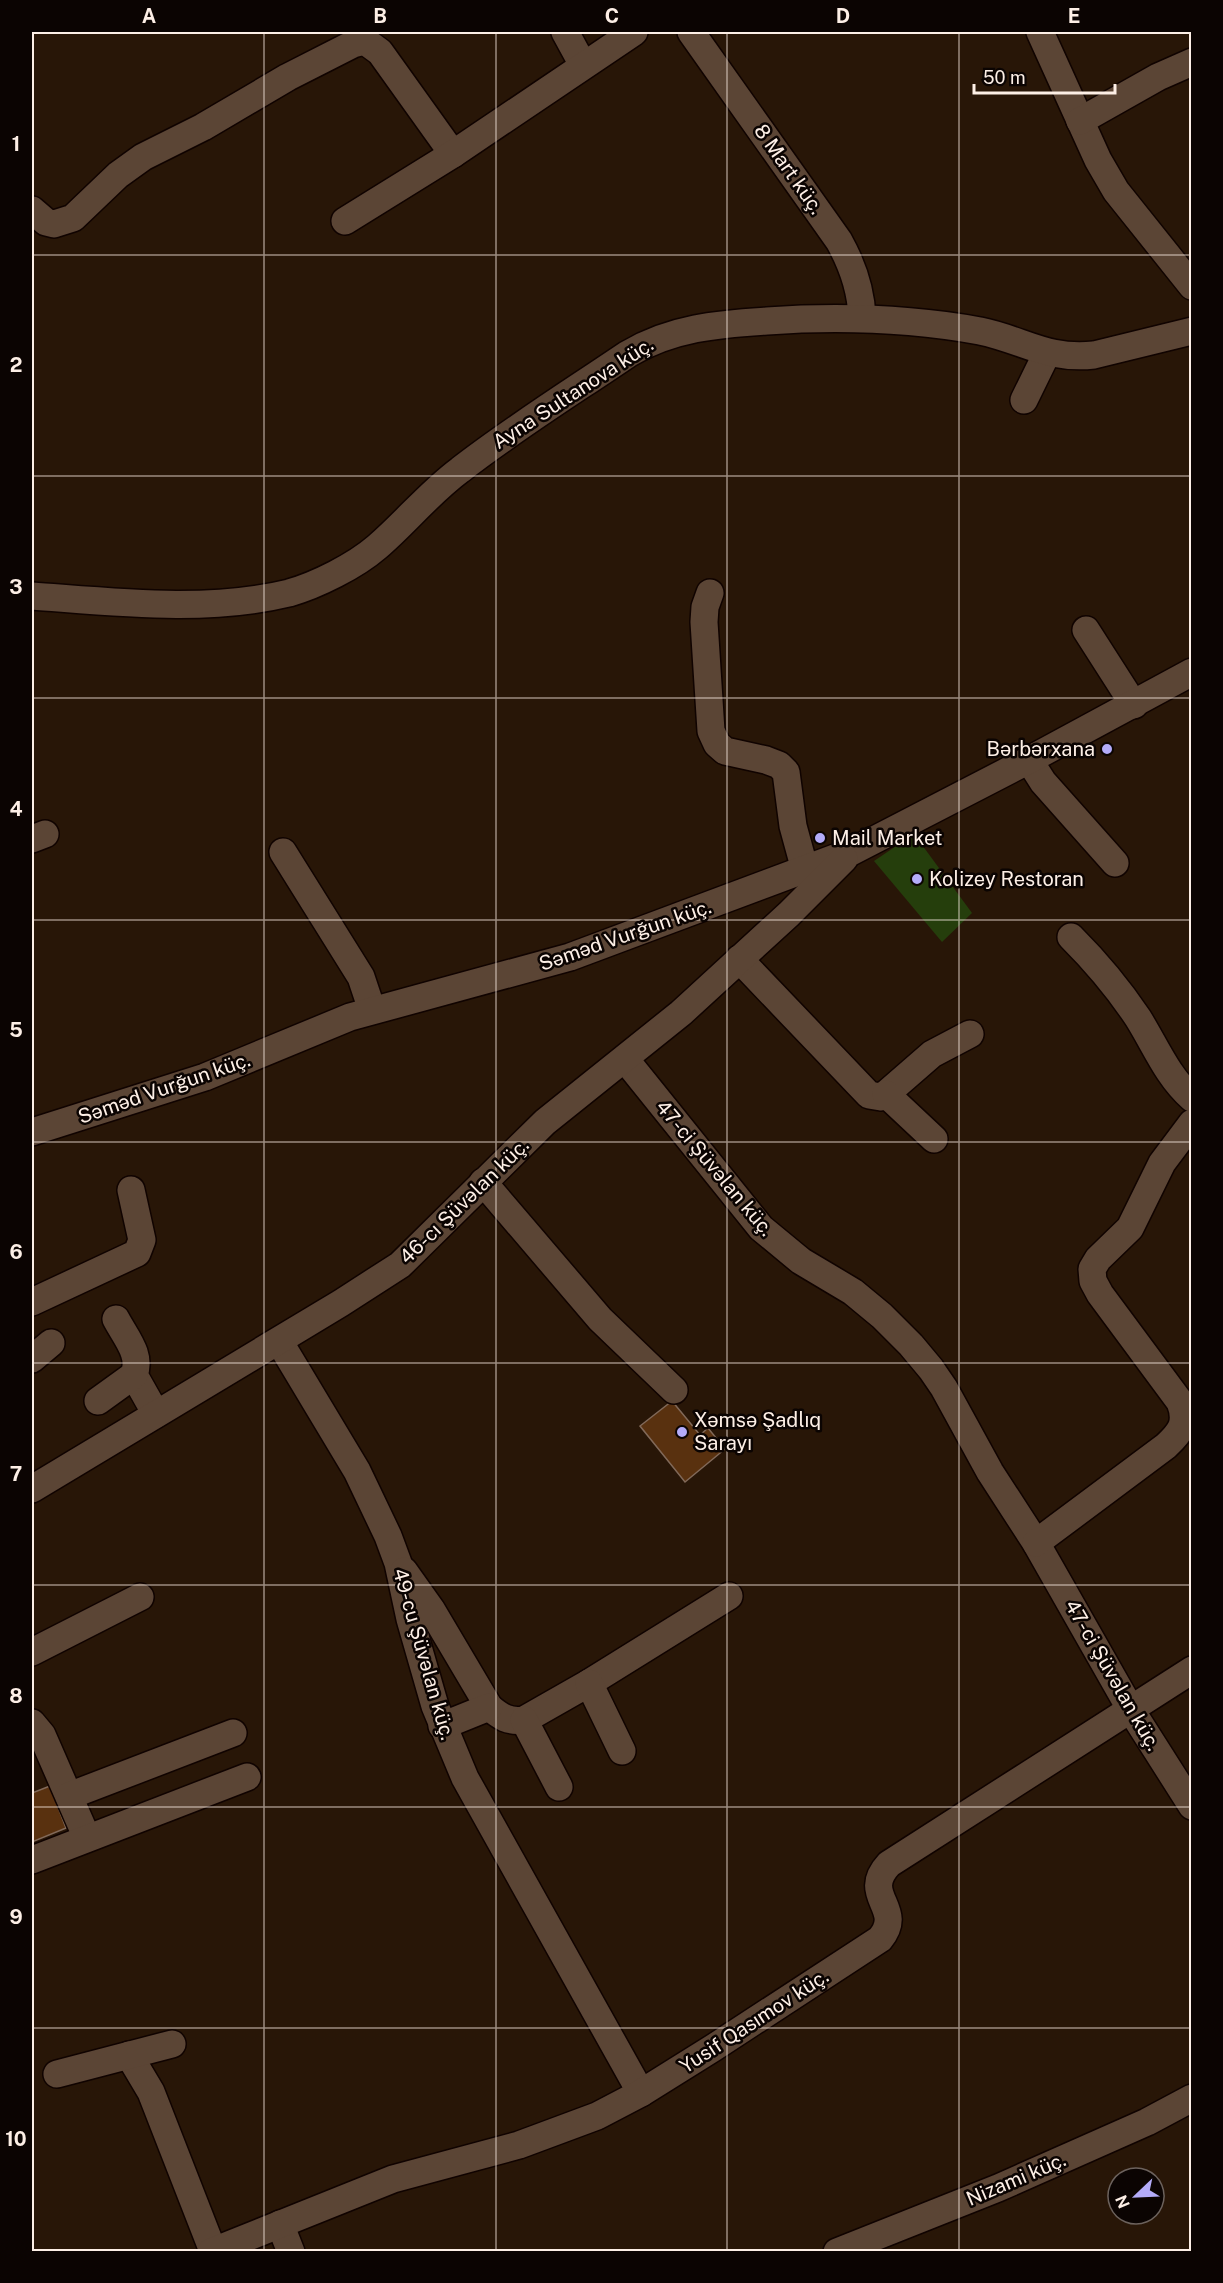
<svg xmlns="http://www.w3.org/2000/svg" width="1223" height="2283" viewBox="0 0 1223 2283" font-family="'Public Sans',sans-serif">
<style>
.green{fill:#253e0c}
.building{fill:#59310f;stroke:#816959;stroke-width:1.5}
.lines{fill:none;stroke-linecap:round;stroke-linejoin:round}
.minor-casing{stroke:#100300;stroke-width:30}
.minor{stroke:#5b4535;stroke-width:27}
.grid{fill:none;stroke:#fdefe6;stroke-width:1.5;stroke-opacity:0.55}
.poi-dot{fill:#b4acf9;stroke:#0b0402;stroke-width:2}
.labels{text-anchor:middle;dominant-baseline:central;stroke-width:5;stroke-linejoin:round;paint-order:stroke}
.street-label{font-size:20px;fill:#fdefe6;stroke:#0b0402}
.poi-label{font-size:20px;fill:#fdefe6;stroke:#0b0402;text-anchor:start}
.neatline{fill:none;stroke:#fdefe6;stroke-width:2}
.grid-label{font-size:20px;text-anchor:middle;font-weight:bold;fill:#fdefe6}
</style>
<rect width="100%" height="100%" fill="#281607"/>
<!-- green -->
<polygon class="green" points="914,834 972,913 942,942 874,861"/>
<!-- building -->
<g class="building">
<polygon points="672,1401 700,1435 708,1428 725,1449 685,1482 640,1426"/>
<polygon points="50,1786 66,1828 32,1842 32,1793"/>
</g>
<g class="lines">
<defs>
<g id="minor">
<polyline points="565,32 583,65"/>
<path d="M 691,32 L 839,241 C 853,266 861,289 862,317"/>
<polyline points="1040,32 1098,160 1116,191 1192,286"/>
<polyline points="1080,121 1158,77 1192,62"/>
<polyline points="32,210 46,222 54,224 73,218 118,175 143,157 203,127 288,77 353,44 365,41 380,52 453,154"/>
<polyline points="345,221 453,154 634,32"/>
<polyline points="1024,400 1047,353"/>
<polyline points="710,593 705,607 704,622 711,731 717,744 725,751 766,760 779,765 786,772 793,826 805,870"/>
<path d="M 32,596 C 114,602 207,613 289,593 C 317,585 355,566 377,547 C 406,522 429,493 460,470 C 514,428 572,392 628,354 C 671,328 718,324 767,321 C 840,316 908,318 980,331 C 1024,340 1046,360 1094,355 L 1192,331"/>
<polyline points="1086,630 1134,705"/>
<polyline points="1029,760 1043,782 1115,863"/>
<polyline points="32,839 45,834"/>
<polyline points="283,852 361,977 372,1010"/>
<path d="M 1071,937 C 1096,962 1118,988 1138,1018 C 1155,1045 1167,1076 1192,1098"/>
<polyline points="739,959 869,1095 881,1097 886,1094 932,1054 970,1034"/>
<polyline points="625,1059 761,1228 801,1261 853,1292 882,1316 911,1345 931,1369 944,1388 990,1472 1036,1543 1131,1710 1192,1806"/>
<polyline points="886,1094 934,1139"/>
<polyline points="32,1132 205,1077 350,1017 570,957 851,852 1029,760 1192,672"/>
<polyline points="483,1182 600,1319 674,1390"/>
<polyline points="32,1302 137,1253 142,1240 131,1190"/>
<path d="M 116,1319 C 126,1338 142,1355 134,1375 L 156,1414"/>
<polyline points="279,1341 357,1471 388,1536 398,1563 410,1619 435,1706 465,1778 641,2093"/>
<polyline points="32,1359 51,1343"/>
<polyline points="98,1401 134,1375"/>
<polyline points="32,1489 341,1303 400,1265 545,1122 681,1013 789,914 844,859"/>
<path d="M 1036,1543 L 1166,1446 C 1181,1432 1188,1423 1180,1402 L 1100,1294 L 1093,1281 L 1092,1269 L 1098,1259 L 1130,1228 L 1162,1163 L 1192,1123"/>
<path d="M 404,1571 L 431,1609 L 489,1707 C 501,1717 508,1722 524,1720 L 589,1683 L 729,1596"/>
<polyline points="32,1652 140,1597"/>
<polyline points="589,1683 622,1751"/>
<polyline points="524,1720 559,1787"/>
<polyline points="32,1723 42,1735 87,1838"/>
<polyline points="442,1726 489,1707"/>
<polyline points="69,1796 233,1733"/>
<polyline points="32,1860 247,1777"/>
<polyline points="129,2055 151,2092 213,2251"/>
<polyline points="57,2074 172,2044"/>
<polyline points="280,2224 291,2252"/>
<path d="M 211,2252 L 393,2179 L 519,2145 L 597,2116 L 641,2093 L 713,2048 L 880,1939 C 906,1908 859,1896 889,1864 L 1192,1670"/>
<polyline points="837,2252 998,2188 1147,2122 1192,2098"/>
</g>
</defs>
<!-- minor casing -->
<use href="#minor" class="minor-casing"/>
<!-- minor -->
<use href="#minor" class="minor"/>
</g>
<!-- grid -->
<path class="grid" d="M 264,32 L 264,2252M 496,32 L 496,2252M 727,32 L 727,2252M 959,32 L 959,2252M 32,255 L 1192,255M 32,476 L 1192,476M 32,698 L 1192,698M 32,920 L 1192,920M 32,1142 L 1192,1142M 32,1363 L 1192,1363M 32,1585 L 1192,1585M 32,1807 L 1192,1807M 32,2028 L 1192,2028"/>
<!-- markers -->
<g class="poi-dot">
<circle cx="1107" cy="749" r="6"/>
<circle cx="820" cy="838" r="6"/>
<circle cx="917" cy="879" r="6"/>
<circle cx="682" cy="1432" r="6"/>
</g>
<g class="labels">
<!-- street labels -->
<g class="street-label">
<text transform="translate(789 169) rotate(55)">8 Mart küç.</text>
<text transform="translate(573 393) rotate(-33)">Ayna Sultanova küç.</text>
<text transform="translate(625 935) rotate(-19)">Səməd Vurğun küç.</text>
<text transform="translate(164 1088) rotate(-19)">Səməd Vurğun küç.</text>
<text transform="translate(715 1168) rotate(50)">47-ci Şüvəlan küç.</text>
<text transform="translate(464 1201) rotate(-44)">46-cı Şüvəlan küç.</text>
<text transform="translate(424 1654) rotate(74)">49-cu Şüvəlan küç.</text>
<text transform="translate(1113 1675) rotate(60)">47-ci Şüvəlan küç.</text>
<text transform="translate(754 2021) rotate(-33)">Yusif Qasımov küç.</text>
<text transform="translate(1016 2179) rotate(-23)">Nizami küç.</text>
</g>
<!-- poi labels -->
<g class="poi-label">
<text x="1095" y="749" text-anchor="end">Bərbərxana</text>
<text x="832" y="838">Mail Market</text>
<text x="929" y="879">Kolizey Restoran</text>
<text x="694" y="1420">Xəmsə Şadlıq<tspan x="694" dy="23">Sarayı</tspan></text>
</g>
</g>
<!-- border -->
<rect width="1223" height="2283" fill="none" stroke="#0b0402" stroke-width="66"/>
<!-- north arrow -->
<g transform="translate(1136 2196) rotate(247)"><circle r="28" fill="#0b0402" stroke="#6c625d" stroke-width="1.5"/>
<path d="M0-4.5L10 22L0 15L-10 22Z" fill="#b4acf9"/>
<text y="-9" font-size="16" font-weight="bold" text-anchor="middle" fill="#fdefe6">N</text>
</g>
<!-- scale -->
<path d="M974 84v9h141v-9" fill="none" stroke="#fdefe6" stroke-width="3"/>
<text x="983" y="84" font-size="18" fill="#fdefe6" stroke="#0b0402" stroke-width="4.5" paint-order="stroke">50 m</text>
<rect x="33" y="33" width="1157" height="2217" class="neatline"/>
<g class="grid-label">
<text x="149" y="23">A</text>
<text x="380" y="23">B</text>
<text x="612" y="23">C</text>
<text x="843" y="23">D</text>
<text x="1074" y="23">E</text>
<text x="16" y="151">1</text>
<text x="16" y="372">2</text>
<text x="16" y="594">3</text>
<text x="16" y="816">4</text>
<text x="16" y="1037">5</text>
<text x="16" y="1259">6</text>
<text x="16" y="1481">7</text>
<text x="16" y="1703">8</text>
<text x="16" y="1924">9</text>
<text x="16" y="2146">10</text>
</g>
</svg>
